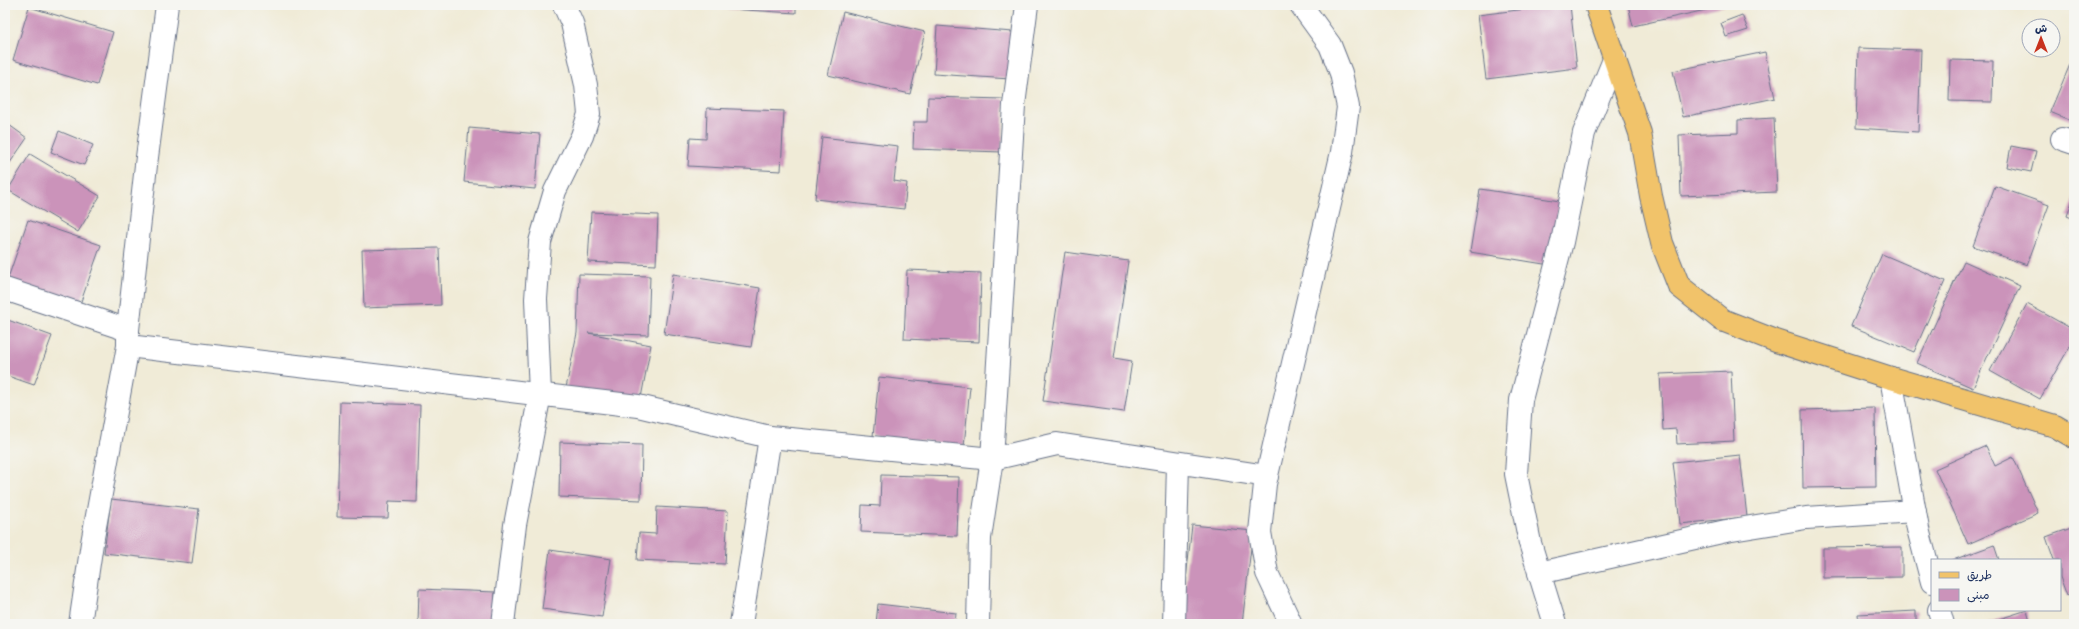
<svg xmlns="http://www.w3.org/2000/svg" width="2079" height="629" viewBox="0 0 2079 629" font-family="'Architects Daughter','Playpen Sans Arabic',sans-serif">
<style>
.building{fill:#cb93ba}
.lines{fill:none;stroke-linecap:round;stroke-linejoin:round}
.minor-casing{stroke:#667188;stroke-width:24}
.major-casing{stroke:#667188;stroke-width:24}
.minor{stroke:#fff;stroke-width:22}
.major{stroke:#f1c36a;stroke-width:22}
</style>
<rect width="100%" height="100%" fill="#f6f6f2"/>
<filter id="ink" filterUnits="userSpaceOnUse"><feTurbulence type="fractalNoise" baseFrequency=".025" numOctaves="2"/><feDisplacementMap in="SourceGraphic" scale="8" xChannelSelector="R" yChannelSelector="G"/><feConvolveMatrix kernelMatrix="1 2 1 2 8 2 1 2 1" color-interpolation-filters="sRGB"/></filter>
<filter id="wash" filterUnits="userSpaceOnUse"><feTurbulence type="fractalNoise" baseFrequency=".012" numOctaves="4" result="noise"/><feDisplacementMap in="SourceGraphic" scale="16" xChannelSelector="R" yChannelSelector="G"/><feGaussianBlur stdDeviation="0.9" result="paint"/><feColorMatrix in="noise" values="0 0 0 0 0 0 0 0 0 0 0 0 0 0 0 0 0 1.4 0 .05"/><feComposite in="paint" operator="in"/></filter>
<g filter="url(#wash)">
<rect width="100%" height="100%" fill="#f0ebd7"/>
<g id="blocks">
<!-- building -->
<g class="building">
<polygon points="727,5 796,5 796,13 727,9"/>
<polygon points="1558,5 1570,5 1577,68 1486,79 1478,15"/>
<polygon points="1628,5 1724,5 1724,6 1633,26"/>
<polygon points="29,7 113,32 97,85 13,60"/>
<polygon points="843,12 925,32 910,94 828,75"/>
<polygon points="1742,15 1748,30 1726,37 1721,23"/>
<polygon points="937,26 1013,32 1010,79 934,74"/>
<polygon points="1858,48 1921,50 1918,132 1856,128"/>
<polygon points="1765,52 1775,98 1683,117 1673,71"/>
<polygon points="2074,55 2074,122 2050,112"/>
<polygon points="1950,60 1993,61 1992,102 1949,101"/>
<polygon points="928,97 1004,99 1002,152 913,149 914,122 927,122"/>
<polygon points="707,108 784,111 781,171 688,166 690,138 706,139"/>
<polygon points="1774,118 1777,192 1681,196 1679,135 1738,133 1738,120"/>
<polygon points="5,122 27,138 5,170"/>
<polygon points="469,128 540,134 535,189 464,182"/>
<polygon points="59,131 93,145 84,165 51,152"/>
<polygon points="822,137 898,146 894,181 907,183 904,209 815,199"/>
<polygon points="2011,146 2036,151 2031,172 2007,167"/>
<polygon points="30,154 100,196 78,232 8,190"/>
<polygon points="1995,186 2049,205 2027,265 1973,246"/>
<polygon points="1480,189 1560,201 1550,265 1470,252"/>
<polygon points="2074,197 2074,219 2067,216"/>
<polygon points="591,212 658,215 656,265 588,262"/>
<polygon points="28,220 101,245 79,307 7,281"/>
<polygon points="439,248 441,305 364,308 362,250"/>
<polygon points="1065,252 1128,261 1114,358 1132,361 1124,412 1043,401"/>
<polygon points="1882,254 1945,281 1914,352 1851,326"/>
<polygon points="1964,261 2020,286 1973,388 1917,363"/>
<polygon points="907,270 981,273 979,342 904,339"/>
<polygon points="579,274 650,276 648,335 588,333 651,345 640,403 566,388 577,333"/>
<polygon points="673,274 760,288 751,347 664,334"/>
<polygon points="2027,304 2074,330 2074,339 2040,399 1990,371"/>
<polygon points="5,319 52,336 34,385 5,375"/>
<polygon points="1731,371 1734,441 1677,444 1676,429 1663,430 1660,374"/>
<polygon points="879,377 970,387 964,446 873,436"/>
<polygon points="340,402 420,405 417,502 389,501 388,518 337,517"/>
<polygon points="1875,408 1876,487 1803,488 1802,410"/>
<polygon points="560,442 642,445 641,500 559,497"/>
<polygon points="1986,446 1995,466 2013,457 2038,513 1968,544 1935,469"/>
<polygon points="1740,455 1747,517 1680,524 1673,462"/>
<polygon points="881,475 959,477 957,536 861,532 862,505 880,506"/>
<polygon points="111,499 199,509 192,563 104,553"/>
<polygon points="657,507 728,511 725,564 637,560 639,533 656,534"/>
<polygon points="1192,525 1253,531 1242,624 1181,624"/>
<polygon points="2074,527 2074,594 2067,596 2060,577 2060,560 2054,560 2046,537"/>
<polygon points="1994,545 1999,560 1953,560"/>
<polygon points="1902,547 1902,577 1823,578 1823,548"/>
<polygon points="550,550 611,559 602,617 542,609"/>
<polygon points="419,589 495,592 494,624 418,624"/>
<polygon points="878,604 956,613 955,624 876,624"/>
<polygon points="2027,610 2031,624 1984,624"/>
<polygon points="1916,611 1916,624 1859,624 1858,614"/>
</g>
</g>
</g>
<g filter="url(#ink)">
<use href="#blocks" fill-opacity="0" stroke="#667188" stroke-width="1"/>
<g class="lines">
<defs>
<g id="minor">
<polyline points="2062,139 2074,143"/>
<polyline points="5,289 128,330"/>
<polyline points="128,346 638,406 770,437 992,459 1057,444 1267,476"/>
<polyline points="1891,378 1918,529 1932,582"/>
<polyline points="1539,573 1726,531 1806,518 1915,511"/>
<polyline points="1939,610 1943,624"/>
<polyline points="80,624 92,543 128,346 128,330 146,165 167,5"/>
<polyline points="503,624 515,525 540,394 536,299 540,242 555,191 582,136 589,114 586,85 572,23 564,5"/>
<polyline points="741,624 770,437"/>
<polyline points="978,624 980,538 992,459 1014,105 1027,5"/>
<polyline points="1174,624 1178,463"/>
<polyline points="1291,624 1267,573 1260,532 1265,484 1342,152 1348,107 1341,73 1330,45 1301,5"/>
<polyline points="1555,624 1530,543 1516,474 1521,400 1562,242 1584,133 1615,57"/>
</g>
<polyline id="major" points="1596,5 1640,133 1651,196 1662,243 1679,286 1722,320 1776,341 1891,378 2055,426 2074,437"/>
</defs>
<!-- minor casing -->
<use href="#minor" class="minor-casing"/>
<!-- major casing -->
<use href="#major" class="major-casing"/>
<!-- minor -->
<use href="#minor" class="minor"/>
<!-- major -->
<use href="#major" class="major"/>
</g>
</g>
<!-- margin -->
<rect width="2079" height="629" fill="none" stroke="#f6f6f2" stroke-width="20"/>
<!-- legend -->
<rect x="1931" y="559" width="130" height="52" fill="#f6f6f2" stroke="#9ea6b7"/>
<rect x="1939" y="572" width="20" height="6" fill="#f1c36a" stroke="#9ea6b7"/>
<text x="1967" y="579" font-size="12" fill="#1b2f5e">طريق</text>
<rect x="1939" y="589" width="20" height="12" fill="#cb93ba" stroke="#9ea6b7"/>
<text x="1967" y="599" font-size="12" fill="#1b2f5e">مبنى</text>
<!-- north arrow -->
<g transform="translate(2041 38)"><circle r="19" fill="#f6f6f2" stroke="#9ea6b7"/>
<path d="M0-3L7 15L0 10L-7 15Z" fill="#c8321e"/>
<text y="-6" font-size="11" font-weight="bold" text-anchor="middle" fill="#1b2f5e">ش</text>
</g>
</svg>
